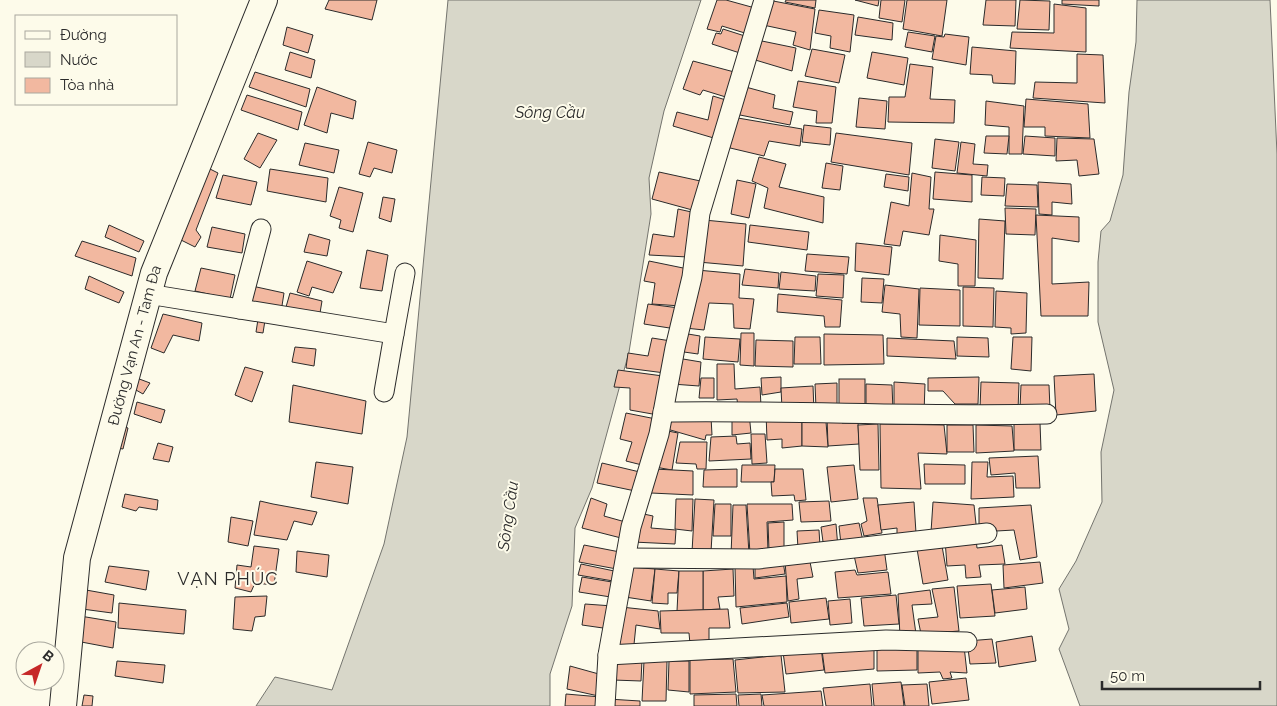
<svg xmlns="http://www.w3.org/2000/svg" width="1277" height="706" viewBox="0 0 1277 706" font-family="Raleway,sans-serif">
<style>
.water{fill:#d8d7c9;stroke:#74746e}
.building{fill:#f2b8a0;stroke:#2b2b2b}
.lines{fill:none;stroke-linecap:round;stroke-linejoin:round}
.minor-casing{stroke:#2b2b2b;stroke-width:21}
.secondary-casing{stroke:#2b2b2b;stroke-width:28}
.minor{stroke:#fdfbea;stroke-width:19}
.secondary{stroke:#fdfbea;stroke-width:26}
.labels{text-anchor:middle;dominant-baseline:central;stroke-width:4;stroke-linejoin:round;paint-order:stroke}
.street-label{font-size:15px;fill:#2b2b2b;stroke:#fdfbea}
.water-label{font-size:16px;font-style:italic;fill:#2b2b2b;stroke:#fdfbea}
.quarter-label{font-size:18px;letter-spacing:1px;fill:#2b2b2b;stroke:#fdfbea}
</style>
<rect width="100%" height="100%" fill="#fdfbea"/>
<!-- water -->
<g class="water">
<polygon points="448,0 701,0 664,111 649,178 651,214 629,352 592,488 575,528 572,606 550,674 550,706 256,706 275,677 332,690 384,544 407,437"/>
<polygon points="1137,0 1270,0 1277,154 1277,706 1080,706 1059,649 1069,629 1059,589 1076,561 1102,502 1101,452 1114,390 1098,322 1098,262 1101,231 1110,221 1123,175 1129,92 1136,42"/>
</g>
<!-- building -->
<g class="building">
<polygon points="329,0 377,0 372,20 325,9"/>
<polygon points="717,0 726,0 755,8 748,34 722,26 720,32 707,29"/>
<polygon points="768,0 815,9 810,50 793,45 796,32 763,25"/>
<polygon points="786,0 816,0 815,8 785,2"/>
<polygon points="855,0 879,0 878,6"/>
<polygon points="881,0 905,0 902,22 879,18"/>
<polygon points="907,0 947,0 942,36 903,29"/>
<polygon points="986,0 1016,0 1015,26 983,25"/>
<polygon points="1020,0 1050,1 1049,30 1017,29"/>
<polygon points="1062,0 1099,0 1099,6 1062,4"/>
<polygon points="1054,4 1086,8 1086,52 1010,48 1012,32 1054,33"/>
<polygon points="819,10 854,15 850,52 830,48 831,36 815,33"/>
<polygon points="858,17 893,23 892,40 855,35"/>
<polygon points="287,27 313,35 308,53 283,45"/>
<polygon points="723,29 748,37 743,54 712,44 716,33 721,34"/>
<polygon points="908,32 935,36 932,52 905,47"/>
<polygon points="945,34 969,37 966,65 932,59 936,36 944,37"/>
<polygon points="757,40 796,48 792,71 752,59"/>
<polygon points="972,47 1016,51 1015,84 993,83 992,75 970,74"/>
<polygon points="812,49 845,55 839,83 805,76"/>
<polygon points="290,52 315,60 311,78 285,70"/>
<polygon points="872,52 908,58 904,85 867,78"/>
<polygon points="1077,54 1103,55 1105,103 1033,98 1035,82 1077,83"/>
<polygon points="693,61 738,73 729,98 703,90 700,95 683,89"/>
<polygon points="910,64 933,67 930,99 955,100 954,123 888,122 889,97 905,97"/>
<polygon points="255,72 310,89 306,107 249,87"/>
<polygon points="798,81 836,87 832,123 816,123 817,111 793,107"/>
<polygon points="742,86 775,95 773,108 793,112 790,125 735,114"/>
<polygon points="317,87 356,101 353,119 331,113 327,133 304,125"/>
<polygon points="247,95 302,112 298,130 241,110"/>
<polygon points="713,96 729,101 717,139 673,126 677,112 708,120"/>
<polygon points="859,98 887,101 885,129 856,127"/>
<polygon points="1026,99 1088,104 1090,138 1045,136 1045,127 1024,127"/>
<polygon points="986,101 1024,106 1022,154 1009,154 1009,127 985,125"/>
<polygon points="732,117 802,129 800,146 769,141 764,156 726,147"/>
<polygon points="804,125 831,128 830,145 802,142"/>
<polygon points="258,133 277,140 260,168 244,159"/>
<polygon points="836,133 912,143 909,175 831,162"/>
<polygon points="986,136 1009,136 1007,154 984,153"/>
<polygon points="1025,136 1055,138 1055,156 1023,154"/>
<polygon points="1057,138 1094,139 1099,174 1079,176 1077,160 1056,161"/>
<polygon points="935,139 959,142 955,171 932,168"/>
<polygon points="368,142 397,150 392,173 374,168 370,177 359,174"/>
<polygon points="961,142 975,144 973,164 988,165 987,176 957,173"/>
<polygon points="305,143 339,150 334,173 299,165"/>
<polygon points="759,157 786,164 779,187 824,197 823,223 764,208 768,188 752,181"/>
<polygon points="826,163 843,166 840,190 822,188"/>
<polygon points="204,166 218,173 196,230 201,237 195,247 177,238"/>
<polygon points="270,169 328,178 326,202 267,191"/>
<polygon points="659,172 705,182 696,211 652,199"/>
<polygon points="935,172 972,175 972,202 933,199"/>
<polygon points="912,173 931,177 929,209 934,209 929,235 903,231 900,246 884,244 891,202 909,206"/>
<polygon points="886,174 909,177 908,191 884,187"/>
<polygon points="223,175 257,182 251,205 216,198"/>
<polygon points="982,177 1005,178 1004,196 981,195"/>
<polygon points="737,180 756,184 749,218 731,214"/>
<polygon points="1038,182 1071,184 1072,204 1052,202 1052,215 1039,214"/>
<polygon points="1007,184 1037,185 1038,207 1005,206"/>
<polygon points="339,187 363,193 353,232 339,228 341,220 330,216"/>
<polygon points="383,197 395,199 391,222 379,218"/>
<polygon points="1005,208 1036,209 1035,235 1006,234"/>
<polygon points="678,209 696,213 688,257 649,255 653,234 674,237"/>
<polygon points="1036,215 1079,217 1079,242 1052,238 1052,284 1089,282 1088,316 1041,316"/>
<polygon points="979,219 1005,221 1003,279 978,278"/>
<polygon points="704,220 746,224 743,266 698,262"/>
<polygon points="109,225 144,241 139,252 105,237"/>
<polygon points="750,225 809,232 807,250 748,242"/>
<polygon points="212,227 245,234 242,253 207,247"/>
<polygon points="309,234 330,240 327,256 304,252"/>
<polygon points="940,235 976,240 975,286 958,286 958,264 939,261"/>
<polygon points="82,241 136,258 132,276 75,256"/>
<polygon points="856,243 892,247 889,275 855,271"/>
<polygon points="367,250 388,255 382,291 360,288"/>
<polygon points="807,254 849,257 847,274 805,271"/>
<polygon points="307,261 342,272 333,293 312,287 309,296 297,292"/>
<polygon points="649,261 688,269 681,306 652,304 655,283 644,281"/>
<polygon points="201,268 235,275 230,299 195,291"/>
<polygon points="745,269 779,273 778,288 742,285"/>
<polygon points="697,270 740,274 739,298 754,299 750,329 734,328 733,304 709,303 704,330 685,328"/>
<polygon points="781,272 816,276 815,291 779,289"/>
<polygon points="818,274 844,275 843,298 816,296"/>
<polygon points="89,276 124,292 119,303 85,289"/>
<polygon points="862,278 884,279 882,303 861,302"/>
<polygon points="885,285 919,289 917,338 901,337 900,314 882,312"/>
<polygon points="252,286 284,293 281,312 247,306"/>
<polygon points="963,287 994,288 993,327 963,326"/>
<polygon points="920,288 960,290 960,326 919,325"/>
<polygon points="996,291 1027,293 1026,333 1011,334 1011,328 995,327"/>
<polygon points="290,293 322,301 319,319 284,314"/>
<polygon points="778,294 842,300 840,327 825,327 824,316 777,312"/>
<polygon points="648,304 679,308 676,329 644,324"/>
<polygon points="259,313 266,314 263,333 256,332"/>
<polygon points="163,314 202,323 199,341 173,335 164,353 151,348"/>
<polygon points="682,333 700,336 698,354 677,351"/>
<polygon points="741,333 754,333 754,366 740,365"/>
<polygon points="824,334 883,335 884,364 824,365"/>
<polygon points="705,337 740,339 738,362 703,359"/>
<polygon points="795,337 820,337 821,364 794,364"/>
<polygon points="957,337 988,338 989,357 957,356"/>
<polygon points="1013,337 1032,337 1031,371 1011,369"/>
<polygon points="652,338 671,341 665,373 626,368 628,353 648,356"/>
<polygon points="887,338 954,341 956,359 887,356"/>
<polygon points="756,340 793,341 793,367 755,366"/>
<polygon points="295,347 316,349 314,366 292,362"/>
<polygon points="677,358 701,362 699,386 672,384"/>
<polygon points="717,364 734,364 735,389 760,387 761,406 738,408 737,399 717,400"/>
<polygon points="245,367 263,372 252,402 235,395"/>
<polygon points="618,370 663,376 658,415 630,410 630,388 614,387"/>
<polygon points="1094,374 1096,411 1056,415 1054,376"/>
<polygon points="134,377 150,383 143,394 136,390 127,416"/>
<polygon points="781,377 781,392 762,395 761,378"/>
<polygon points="979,377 978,404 955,404 943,391 928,391 928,378"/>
<polygon points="701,378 714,378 714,398 699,398"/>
<rect x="839" y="379" width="26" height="27"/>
<polygon points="894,382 925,384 924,414 894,408"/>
<polygon points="981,382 1019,383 1018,410 980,409"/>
<polygon points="837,383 837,407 816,408 815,384"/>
<polygon points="866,384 892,385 893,411 866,411"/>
<polygon points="293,385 366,401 362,434 289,422"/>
<polygon points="1021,385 1049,385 1050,409 1020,408"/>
<polygon points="813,386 814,411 782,409 781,388"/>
<polygon points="137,402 165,410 161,423 134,414"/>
<polygon points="626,413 656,419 646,466 626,461 632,442 620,439"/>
<polygon points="732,413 749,413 751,433 732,435"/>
<polygon points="766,413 802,414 802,446 782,448 782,439 767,440"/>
<polygon points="666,416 711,417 712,435 706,435 705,440 667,429"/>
<polygon points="827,417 842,417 842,423 858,423 859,444 828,446"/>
<polygon points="802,422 826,422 828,447 802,446"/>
<polygon points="1014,423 1040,423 1041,450 1014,450"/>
<polygon points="878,424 879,470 860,470 858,425"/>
<polygon points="880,424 944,425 947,454 918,453 921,489 881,488"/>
<polygon points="118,425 128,428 123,449 112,447"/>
<polygon points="947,425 973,425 974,452 947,452"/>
<polygon points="976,425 1012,426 1014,451 976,453"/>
<polygon points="663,430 678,433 672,470 655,467"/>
<polygon points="751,434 765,434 767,463 752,464"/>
<polygon points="736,436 737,444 750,443 751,459 709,461 711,437"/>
<polygon points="680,442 707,442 706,469 697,469 696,464 676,463"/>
<polygon points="158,443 173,447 169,462 153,459"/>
<polygon points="1038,456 1040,488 1016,488 1015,473 991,475 989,458"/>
<polygon points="316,462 353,467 348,504 311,497"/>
<polygon points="972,462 988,462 987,477 1013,476 1014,497 971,499"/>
<polygon points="602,463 644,473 640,492 597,483"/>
<polygon points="924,464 965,465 965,484 925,484"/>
<polygon points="742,465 775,465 774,482 741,482"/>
<polygon points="854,465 858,499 831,502 827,467"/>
<polygon points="654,469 693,471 693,495 651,493"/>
<polygon points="737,469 737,487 703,487 704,470"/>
<polygon points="775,469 803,469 806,500 795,501 794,495 772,496 771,482 774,482"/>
<polygon points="125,494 158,500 157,510 139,507 136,511 122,507"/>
<polygon points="591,498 607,504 604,516 629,523 625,539 582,528"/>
<polygon points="863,498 877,498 882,533 864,536 861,524 867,521"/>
<polygon points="676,499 693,499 692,531 675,529"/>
<polygon points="695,499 714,500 711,552 692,552"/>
<polygon points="260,501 273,504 317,512 312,525 294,521 287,540 254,535"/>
<polygon points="829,501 831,521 801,522 799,502"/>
<polygon points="914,502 916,533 897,536 897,528 881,530 878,505"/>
<polygon points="933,502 974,505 977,533 931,532"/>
<polygon points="715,504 731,504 731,536 713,536"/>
<polygon points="747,504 792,504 793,520 767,522 768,552 750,554"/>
<polygon points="733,505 746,505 749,554 731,555"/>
<polygon points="1031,505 1037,557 1020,560 1014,530 979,532 979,508"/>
<polygon points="639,513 653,516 651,528 676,530 675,544 633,542"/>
<polygon points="231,517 253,521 248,546 228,542"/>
<polygon points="784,522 784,550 769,551 768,523"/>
<polygon points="859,523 863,541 841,544 839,526"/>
<polygon points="836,524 838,548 824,549 821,527"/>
<polygon points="819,530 820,546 798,549 797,531"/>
<polygon points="976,539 977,548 1002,545 1005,564 979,565 981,577 966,578 965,565 947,566 945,540"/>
<polygon points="584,545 625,553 622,570 579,562"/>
<polygon points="254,546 279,549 274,585 255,583 251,592 235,588 237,565 251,567"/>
<polygon points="942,546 948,580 923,584 917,549"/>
<polygon points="884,548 887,570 858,573 853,551"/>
<polygon points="297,551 329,555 327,577 296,572"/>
<polygon points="809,557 813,577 797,579 799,599 788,601 785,561"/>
<polygon points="783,561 785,574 755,578 755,563"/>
<polygon points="1040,562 1043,583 1004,588 1003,565"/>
<polygon points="581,564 619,572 619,582 578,575"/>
<polygon points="109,566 149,571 146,590 105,582"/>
<polygon points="753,566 754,579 786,576 787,602 736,607 735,567"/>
<polygon points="628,567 655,569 651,601 625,597"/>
<polygon points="655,569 679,571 677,593 668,593 668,604 652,603"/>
<polygon points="733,569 734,596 718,597 720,609 703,610 703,571"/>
<polygon points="855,570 857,575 888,572 891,594 838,598 835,572"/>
<polygon points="679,571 703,571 703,610 677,611"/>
<polygon points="582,577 618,583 617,598 579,592"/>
<polygon points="991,584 995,616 960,618 957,586"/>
<polygon points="954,587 959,631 921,634 918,619 938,617 932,589"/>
<polygon points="1025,587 1027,609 995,613 992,590"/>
<polygon points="86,590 114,595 112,613 82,609"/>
<polygon points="930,590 932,604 912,605 916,634 900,637 898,594"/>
<polygon points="896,595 899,624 864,626 861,598"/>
<polygon points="267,596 265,616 255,617 252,631 233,629 235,597"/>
<polygon points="826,598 829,619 791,623 789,602"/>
<polygon points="850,599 852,623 830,625 828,601"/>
<polygon points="119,603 186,610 184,634 118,628"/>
<polygon points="787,603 789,617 742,624 740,608"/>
<polygon points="585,604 613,606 610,629 582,625"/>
<polygon points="621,607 658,611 660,629 636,625 633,654 616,651"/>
<polygon points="728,609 730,628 709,628 709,641 690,644 689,633 661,633 660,611"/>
<polygon points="80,616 116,622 113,648 76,641"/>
<polygon points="1032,636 1036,661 999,667 996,642"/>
<polygon points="992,639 996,663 970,664 967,641"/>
<polygon points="964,646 967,673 950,672 952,678 943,679 940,672 918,673 918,647"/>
<polygon points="874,647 874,669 825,673 822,650"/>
<polygon points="821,648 824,670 786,674 783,652"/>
<polygon points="877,649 917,649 917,670 877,671"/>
<polygon points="781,655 785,692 738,693 735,660"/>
<polygon points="616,659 642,660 641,681 613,680"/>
<polygon points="733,659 736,692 690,694 690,660"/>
<polygon points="117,661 165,665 163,683 115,676"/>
<polygon points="644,661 667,661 666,701 642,701"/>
<polygon points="669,661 689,661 689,692 668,690"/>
<polygon points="570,666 606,676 603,697 567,689"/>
<polygon points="966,678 969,700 932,704 929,682"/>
<polygon points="901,682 904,706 874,706 872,684"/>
<polygon points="870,684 872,706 826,706 823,688"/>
<polygon points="927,684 929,706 905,706 902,685"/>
<polygon points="821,691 823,706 764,706 762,695"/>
<polygon points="566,694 601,697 600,706 565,706"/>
<polygon points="736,694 737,706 694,706 694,695"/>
<polygon points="761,694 762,706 739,706 738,695"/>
<polygon points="84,695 93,696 92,706 82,706"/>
<polygon points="608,699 640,701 640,706 608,706"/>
</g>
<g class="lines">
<defs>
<g id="minor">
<polyline points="148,294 394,334 405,273"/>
<polyline points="240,309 261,229"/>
<polyline points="384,392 394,334"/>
<path d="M 663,412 C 791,410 919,417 1047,414"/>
<polyline points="626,558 758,559 987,533"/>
<polyline points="608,655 886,640 967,642"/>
<polyline points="605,706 608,655 631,527 659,434 675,348 692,277 700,213 764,0"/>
</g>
<g id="secondary">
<path id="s1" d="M 63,706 L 77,558 L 154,273 L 264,0"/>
</g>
</defs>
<!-- minor casing -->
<use href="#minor" class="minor-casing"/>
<!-- secondary casing -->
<use href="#secondary" class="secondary-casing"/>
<!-- minor -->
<use href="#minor" class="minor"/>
<!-- secondary -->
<use href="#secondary" class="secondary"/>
</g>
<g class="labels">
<!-- street labels -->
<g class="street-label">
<text stroke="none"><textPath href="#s1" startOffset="369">Đường Vạn An - Tam Đa</textPath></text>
</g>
<!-- water labels -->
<g class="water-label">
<text x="550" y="112">Sông Cầu</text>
<text transform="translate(508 516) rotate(-82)">Sông Cầu</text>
</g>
<!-- quarter labels -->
<g class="quarter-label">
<text x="228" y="578">VẠN PHÚC</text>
</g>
</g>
<!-- legend -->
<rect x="15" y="15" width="162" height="90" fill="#fdfbea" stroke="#a9a89e"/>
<rect x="25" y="31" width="25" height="8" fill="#fdfbea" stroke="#a9a89e"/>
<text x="60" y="40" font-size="15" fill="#2b2b2b">Đường</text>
<rect x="25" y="52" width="25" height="15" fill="#d8d7c9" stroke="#a9a89e"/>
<text x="60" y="65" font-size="15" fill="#2b2b2b">Nước</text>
<rect x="25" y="78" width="25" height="15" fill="#f2b8a0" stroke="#a9a89e"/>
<text x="60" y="90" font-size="15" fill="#2b2b2b">Tòa nhà</text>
<!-- north arrow -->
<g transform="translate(40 666) rotate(40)"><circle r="24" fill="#fdfbea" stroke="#a9a89e"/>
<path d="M0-4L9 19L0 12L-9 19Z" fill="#c62828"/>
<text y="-8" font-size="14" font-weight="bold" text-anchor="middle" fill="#2b2b2b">B</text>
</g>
<!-- scale -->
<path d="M1102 681v8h158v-8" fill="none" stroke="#2b2b2b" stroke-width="2.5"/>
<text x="1110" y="681" font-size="15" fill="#2b2b2b" stroke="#fdfbea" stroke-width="4" paint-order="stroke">50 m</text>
</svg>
